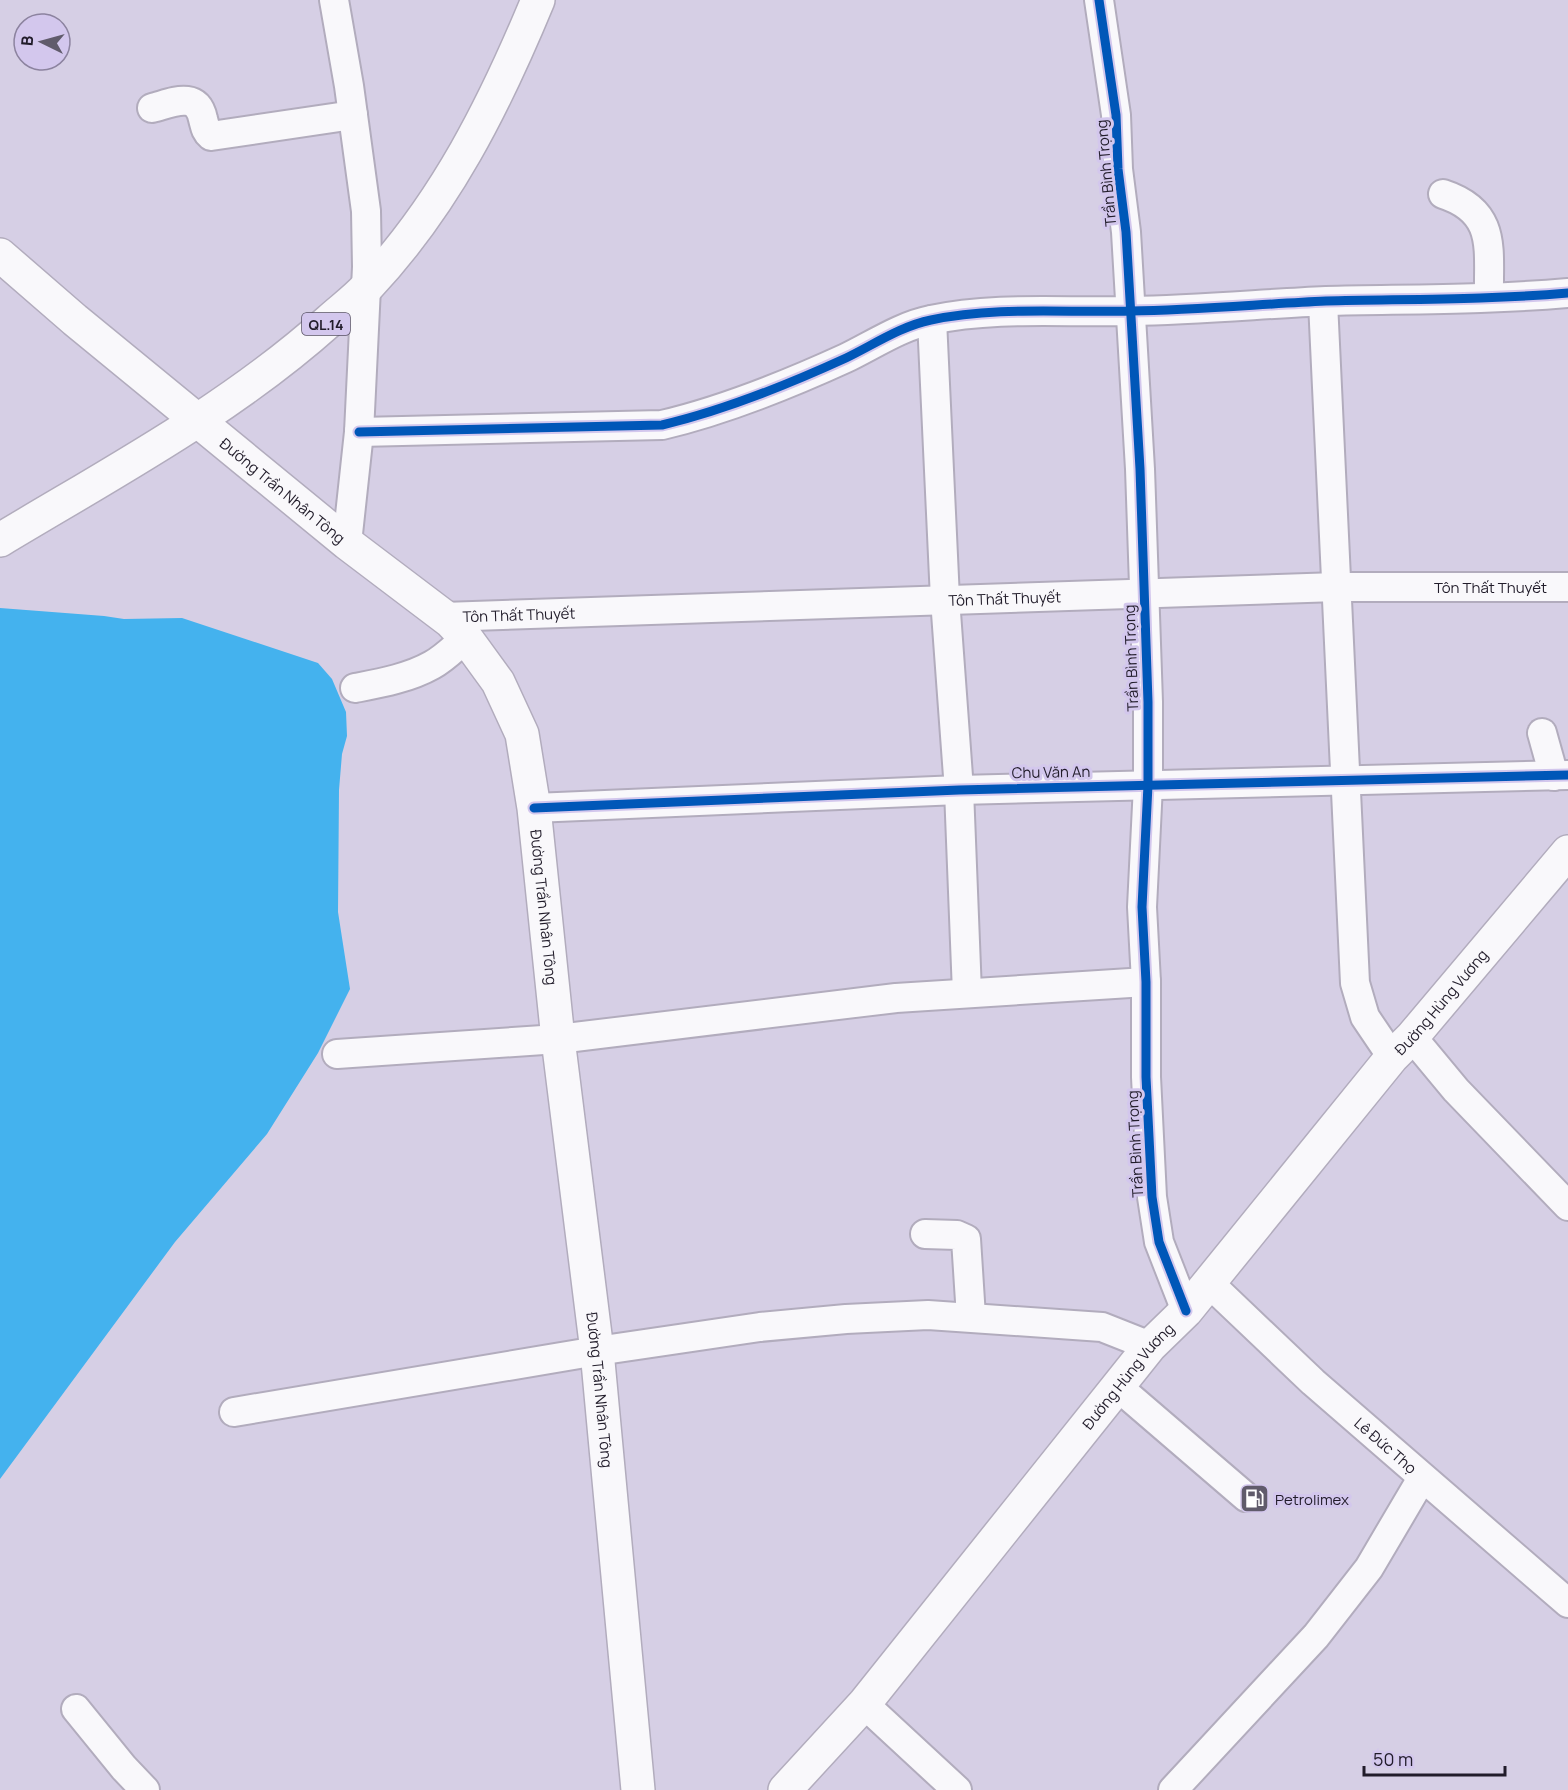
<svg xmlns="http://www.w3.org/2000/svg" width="1568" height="1790" viewBox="0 0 1568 1790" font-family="Manrope,sans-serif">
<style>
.water{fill:#44b2ee}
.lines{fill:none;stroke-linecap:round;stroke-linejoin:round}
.minor-casing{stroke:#b2acbd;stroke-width:32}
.major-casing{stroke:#b2acbd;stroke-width:36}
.highway-casing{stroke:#b2acbd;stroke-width:36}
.minor{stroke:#f9f8fb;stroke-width:28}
.major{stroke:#f9f8fb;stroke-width:33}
.highway{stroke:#f9f8fb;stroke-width:33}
.cycleway-casing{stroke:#d3c7ed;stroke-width:13}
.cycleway{stroke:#0057b8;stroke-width:9}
.labels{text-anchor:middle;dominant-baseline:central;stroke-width:6;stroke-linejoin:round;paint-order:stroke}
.shield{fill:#d3c7ed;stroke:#564f64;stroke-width:1.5}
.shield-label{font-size:14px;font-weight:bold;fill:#211c2a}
.street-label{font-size:15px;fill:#211c2a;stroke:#d3c7ed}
.poi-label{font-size:15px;fill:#211c2a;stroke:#d3c7ed;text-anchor:start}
</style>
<rect width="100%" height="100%" fill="#d6cfe5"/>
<!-- water -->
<polygon class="water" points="0,608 104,616 124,619 182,618 318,663 332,679 346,712 347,736 342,754 339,790 338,912 350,989 318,1053 267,1134 175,1242 0,1479"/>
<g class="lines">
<defs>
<g id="minor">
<polyline points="334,0 349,86 366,211 367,267 359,432 347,543"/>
<polyline points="1099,0 1116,115 1118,169 1126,232 1140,469 1148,702 1148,785 1142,907 1146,982 1146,1077 1152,1197 1159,1242 1186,1311"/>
<path d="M 152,108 C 172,103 197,90 203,119 C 205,126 205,131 211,136 L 353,115"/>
<path d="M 1443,194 C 1498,212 1488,250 1489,297"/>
<polyline points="1323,302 1355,983 1365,1017 1392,1057"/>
<polyline points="932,320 945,599 959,790 967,993"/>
<path d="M 359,432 L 662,425 C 726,410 787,385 846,358 C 873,345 901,326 931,320 C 996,306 1065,313 1131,311 C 1196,310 1261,304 1326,301 C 1407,299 1488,300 1568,293"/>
<path id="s1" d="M 443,617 L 1337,587 L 1568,587"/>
<path d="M 355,688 C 381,683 409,678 432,665 C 445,658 455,647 466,638"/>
<polyline points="1542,733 1554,776"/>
<polyline points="534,808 959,790 1568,775"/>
<polyline points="1412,1037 1456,1090 1568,1206"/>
<polyline points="337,1054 558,1039 896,998 1146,982"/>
<polyline points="925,1234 957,1235 966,1239 971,1317"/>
<path id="s2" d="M 1209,1283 L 1313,1382 L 1568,1603"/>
<polyline points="1118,1387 1246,1497"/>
<polyline points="234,1412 597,1351 760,1327 846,1319 928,1315 1102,1327 1150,1346"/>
<polyline points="864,1704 957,1790"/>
<polyline points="76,1709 124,1768 145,1790"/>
<polyline points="1173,1790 1316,1636 1369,1568 1422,1478"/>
</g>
<g id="major">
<path id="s3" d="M 0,255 L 75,320 L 347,543 L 450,621 L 466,638 L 498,682 L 522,734 L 534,808 L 558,1039 L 597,1351 L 638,1790"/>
<path id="s4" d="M 785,1790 L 864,1704 L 1150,1346 L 1186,1311 L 1392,1057 L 1412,1037 L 1568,852"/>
</g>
<path id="highway" d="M 0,540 C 113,472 231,409 329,321 C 341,310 355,300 366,288 C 445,205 495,104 538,0"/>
</defs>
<!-- minor casing -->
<use href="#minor" class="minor-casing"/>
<!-- major casing -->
<use href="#major" class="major-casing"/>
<!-- highway casing -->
<use href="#highway" class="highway-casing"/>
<!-- minor -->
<use href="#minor" class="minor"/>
<!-- major -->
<use href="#major" class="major"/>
<!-- highway -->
<use href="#highway" class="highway"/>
<defs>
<g id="cycleway">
<polyline points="1099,0 1116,115 1118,169 1126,232 1140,469 1148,702 1148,785 1142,907 1146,982 1146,1077 1152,1197 1159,1242 1186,1311"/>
<path d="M 359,432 L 662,425 C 726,410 787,385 846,358 C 873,345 901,326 931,320 C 996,306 1065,313 1131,311 C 1196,310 1261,304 1326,301 C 1407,299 1488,300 1568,293"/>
<polyline points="534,808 959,790 1568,775"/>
</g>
</defs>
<!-- cycleway casing -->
<use href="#cycleway" class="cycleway-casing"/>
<!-- cycleway -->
<use href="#cycleway" class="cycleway"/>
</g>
<!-- icons -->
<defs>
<symbol id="fuel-square" viewBox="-11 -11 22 22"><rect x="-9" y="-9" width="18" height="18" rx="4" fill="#605b6b" stroke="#d3c7ed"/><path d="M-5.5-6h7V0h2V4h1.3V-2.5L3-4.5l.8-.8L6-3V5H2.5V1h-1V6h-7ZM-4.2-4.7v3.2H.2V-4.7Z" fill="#fff"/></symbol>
</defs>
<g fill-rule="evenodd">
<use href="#fuel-square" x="1238" y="1482" width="33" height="33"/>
</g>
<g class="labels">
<!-- shield labels -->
<rect class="shield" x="302" y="313" width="48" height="22" rx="4.5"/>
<g class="shield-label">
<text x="326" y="324">QL.14</text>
</g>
<!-- street labels -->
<g class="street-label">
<text transform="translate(1106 173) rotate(-95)">Trần Bình Trọng</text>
<text stroke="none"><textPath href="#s3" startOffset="368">Đường Trần Nhân Tông</textPath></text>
<text stroke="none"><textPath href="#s1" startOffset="1048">Tôn Thất Thuyết</textPath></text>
<text stroke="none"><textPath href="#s1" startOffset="562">Tôn Thất Thuyết</textPath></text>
<text stroke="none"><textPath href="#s1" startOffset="76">Tôn Thất Thuyết</textPath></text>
<text transform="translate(1131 658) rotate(-92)">Trần Bình Trọng</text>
<text transform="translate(1051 772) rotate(-1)">Chu Văn An</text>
<text stroke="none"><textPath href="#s3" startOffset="890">Đường Trần Nhân Tông</textPath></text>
<text stroke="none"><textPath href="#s4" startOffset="1026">Đường Hùng Vương</textPath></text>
<text transform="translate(1135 1144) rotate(-93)">Trần Bình Trọng</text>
<text stroke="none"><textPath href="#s4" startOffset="538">Đường Hùng Vương</textPath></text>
<text stroke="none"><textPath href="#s3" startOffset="1376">Đường Trần Nhân Tông</textPath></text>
<text stroke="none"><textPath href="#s2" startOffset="240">Lê Đức Thọ</textPath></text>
</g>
<!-- poi labels -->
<g class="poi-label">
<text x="1275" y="1499">Petrolimex</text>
</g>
</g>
<!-- north arrow -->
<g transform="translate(42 42) rotate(275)"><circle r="28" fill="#d3c7ed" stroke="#8c839f" stroke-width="1.5"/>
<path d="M0-4.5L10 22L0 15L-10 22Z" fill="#605b6b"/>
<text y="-9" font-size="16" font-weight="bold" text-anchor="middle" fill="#211c2a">B</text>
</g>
<!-- scale -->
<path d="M1364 1766v9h141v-9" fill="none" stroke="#211c2a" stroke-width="3"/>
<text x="1373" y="1766" font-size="18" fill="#211c2a" stroke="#d3c7ed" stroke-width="4.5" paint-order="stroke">50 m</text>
</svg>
